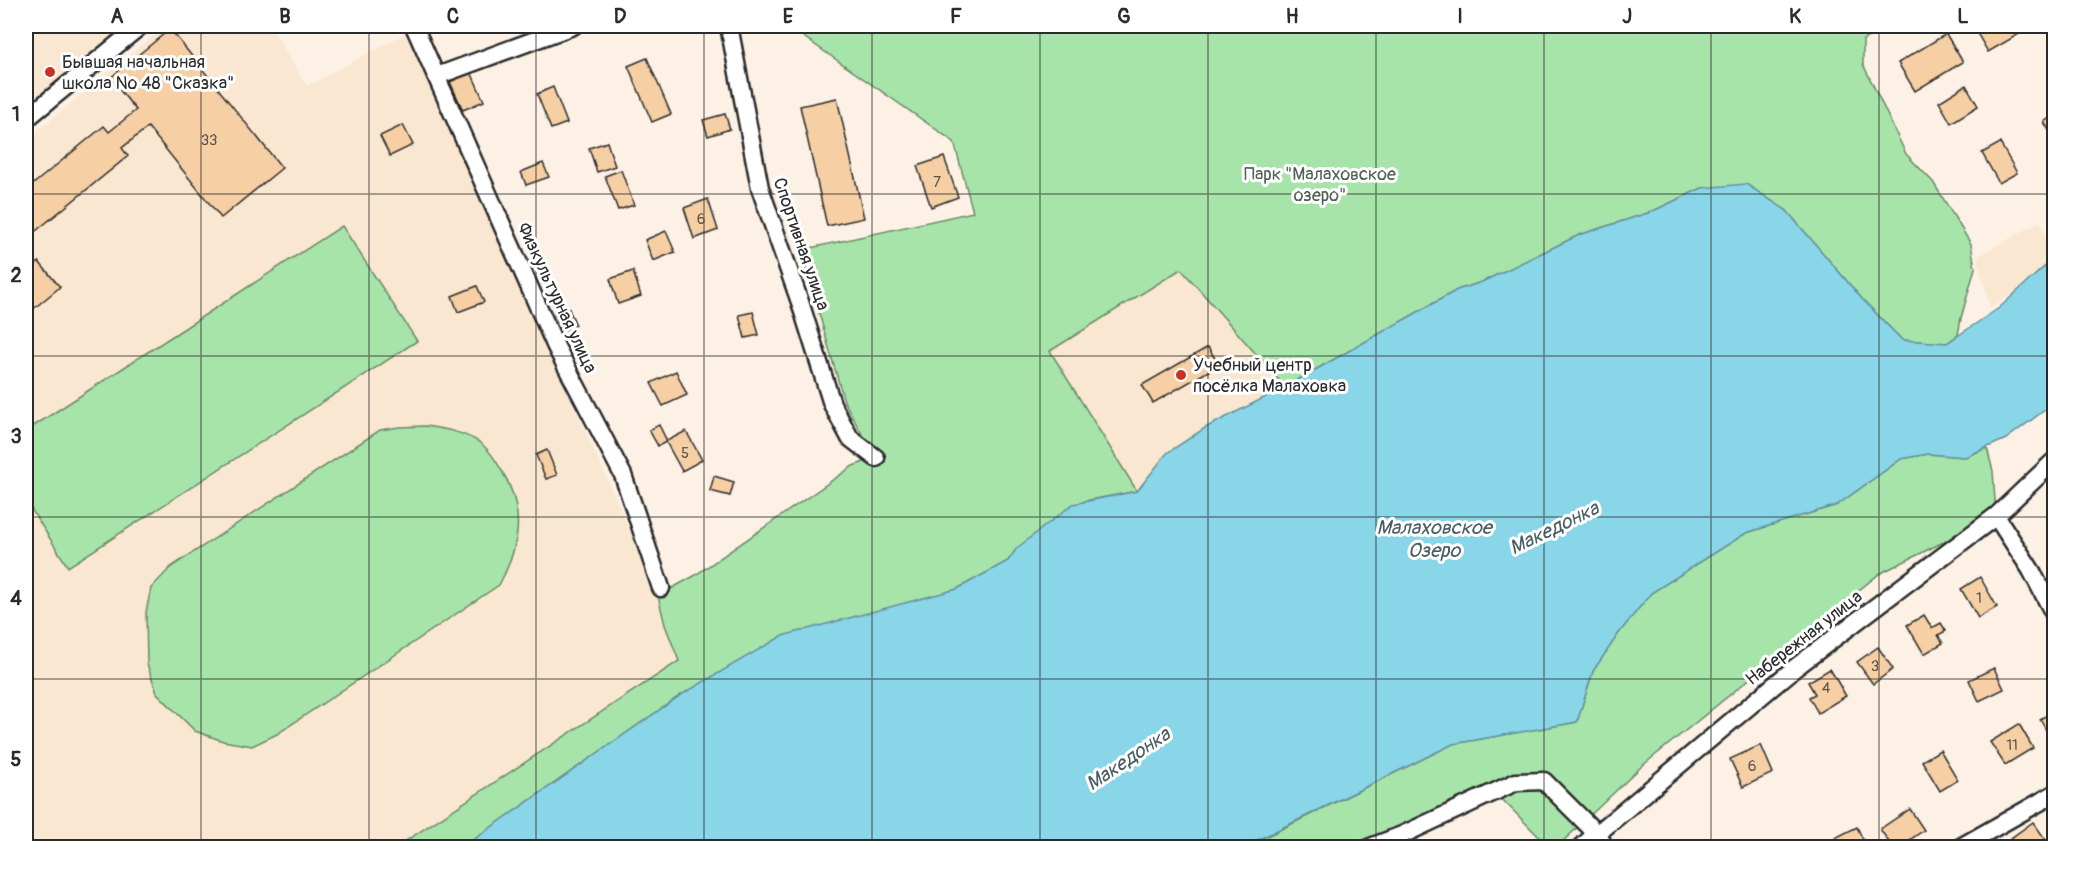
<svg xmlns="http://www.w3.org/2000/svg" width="2080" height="873" viewBox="0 0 2080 873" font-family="Pangolin,sans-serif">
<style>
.built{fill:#fae7d1}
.green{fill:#a7e4aa;stroke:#69886a;stroke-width:1.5}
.water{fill:#8ad6e9;stroke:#64929d;stroke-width:1.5}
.building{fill:#f6cfa5;stroke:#2b2b2b;stroke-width:1.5}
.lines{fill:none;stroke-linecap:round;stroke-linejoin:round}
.street-casing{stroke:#2b2b2b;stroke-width:21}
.street{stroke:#fff;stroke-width:16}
.grid{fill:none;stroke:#2b2b2b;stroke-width:1.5;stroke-opacity:0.55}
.poi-dot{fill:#c8321e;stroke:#fff;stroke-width:2}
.labels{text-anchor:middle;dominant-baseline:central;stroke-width:6;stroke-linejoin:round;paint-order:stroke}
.number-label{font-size:15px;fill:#5e544a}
.poi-label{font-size:18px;fill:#2b2b2b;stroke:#fff;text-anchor:start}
.park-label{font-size:18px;fill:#506251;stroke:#fff}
.street-label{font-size:18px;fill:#2b2b2b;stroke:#fff}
.water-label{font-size:20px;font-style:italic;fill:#485e64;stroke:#fff}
.neatline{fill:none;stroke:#2b2b2b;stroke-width:2}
.grid-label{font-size:20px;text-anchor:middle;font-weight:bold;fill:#2b2b2b}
</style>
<rect width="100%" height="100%" fill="#fcf1e4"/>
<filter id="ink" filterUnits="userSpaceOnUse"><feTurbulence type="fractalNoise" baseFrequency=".0167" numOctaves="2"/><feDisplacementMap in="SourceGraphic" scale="12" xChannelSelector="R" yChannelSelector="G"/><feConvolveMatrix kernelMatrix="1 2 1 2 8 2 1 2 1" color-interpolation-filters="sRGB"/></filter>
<g filter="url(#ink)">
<!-- built -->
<g class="built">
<polygon points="26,26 120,26 125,31 26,113"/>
<polygon points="165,26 270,26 307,86 406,33 636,544 658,596 666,628 680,661 670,666 395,847 26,847 26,140"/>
<polygon points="2039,222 2054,250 2054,270 1990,307 1977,257"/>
<polygon points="1181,269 1285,387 1205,428 1167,453 1137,491 1050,351"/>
</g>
<!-- green -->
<g class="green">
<polygon points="788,26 1889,26 1863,40 1863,64 1906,154 1933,182 1971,244 1975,268 1961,318 1958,335 1947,343 1902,340 1863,300 1786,210 1702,188 1651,212 1579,235 1482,282 1457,290 1285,387 1181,269 1050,351 1137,491 1085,501 1015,551 1008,561 957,589 681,695 463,847 395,848 679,661 665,625 658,596 694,576 853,466 875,458 844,401 801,250 973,212 954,142"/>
<polygon points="342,226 417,341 68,567 26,501 26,431"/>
<path d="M 426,426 C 445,429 463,432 479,442 C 489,449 496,461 502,471 C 526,511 520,546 499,585 L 277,734 L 252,746 L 223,741 L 195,731 L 157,693 L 147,664 L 146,612 L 151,588 L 171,567 L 380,430 L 399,427 Z"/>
<polygon points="1987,448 1993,471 1996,516 1879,574 1642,766 1557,847 1549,847 1492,789 1365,847 1243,848 1453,744 1577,722 1593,671 1619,633 1651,593 1746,533 1837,505 1901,459 1928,454 1965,457"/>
</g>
<!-- water -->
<polygon class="water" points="1746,184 1786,210 1863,300 1902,340 1947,343 1999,308 2054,258 2054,403 2006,439 1965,457 1928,454 1901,459 1837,505 1746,533 1651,593 1619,633 1593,671 1577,722 1453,744 1243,847 463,847 681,695 782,636 957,589 1008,561 1017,548 1073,504 1137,491 1167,453 1205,428 1285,387 1457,290 1482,282 1579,235 1651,212 1702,188"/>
<!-- building -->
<g class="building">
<polygon points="1973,26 2033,26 1988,52"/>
<polygon points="170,29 282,168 221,218 148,127 122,148 128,156 26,239 26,190 104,126 109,132 136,110 110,78"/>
<polygon points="1946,34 1963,62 1915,91 1898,63"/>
<polygon points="647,58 671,114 652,122 628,66"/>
<polygon points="471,72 484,101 463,110 450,82"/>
<polygon points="1966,85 1978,106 1951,123 1939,102"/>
<polygon points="553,87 567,123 551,129 537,94"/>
<polygon points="837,98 864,218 827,226 800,106"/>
<polygon points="725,114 730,129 708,136 703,120"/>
<polygon points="2054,115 2054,139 2044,122"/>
<polygon points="403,125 413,145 390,156 380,136"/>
<polygon points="607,142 615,166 597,172 589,148"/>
<polygon points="2000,143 2017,173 1999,183 1982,153"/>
<polygon points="944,157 958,197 931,207 917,166"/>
<polygon points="543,163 549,177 526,185 521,172"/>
<polygon points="621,170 634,205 618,210 605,176"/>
<polygon points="708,199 718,230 694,239 684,208"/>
<polygon points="666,231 675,252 653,261 645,240"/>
<polygon points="39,262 60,287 26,315 26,273"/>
<polygon points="633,271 641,296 618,304 610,279"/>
<polygon points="477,286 484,302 458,312 452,296"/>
<polygon points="568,307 576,325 562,331 554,312"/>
<polygon points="753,312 759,335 745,338 739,315"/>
<polygon points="1208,347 1219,365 1153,403 1142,385"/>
<polygon points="676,371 687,395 663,406 651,383"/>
<polygon points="659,425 667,441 686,431 702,460 682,471 666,442 658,446 649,430"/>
<polygon points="547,450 557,475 546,479 536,455"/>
<polygon points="714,476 734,482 730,496 710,491"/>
<polygon points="1980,577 1997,607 1978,618 1961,589"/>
<polygon points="1924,615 1932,628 1941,623 1946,631 1938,635 1943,643 1924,654 1907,625"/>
<polygon points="1878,647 1893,669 1873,684 1857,662"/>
<polygon points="1994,668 2004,689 1979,701 1969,680"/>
<polygon points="1830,669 1846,696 1818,713 1809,697 1815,694 1808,682"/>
<polygon points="2054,711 2054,737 2051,739 2040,719"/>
<polygon points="2019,724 2033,748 2005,765 1990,742"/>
<polygon points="1761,745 1773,773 1743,787 1730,759"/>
<polygon points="1940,750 1958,780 1940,791 1922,761"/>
<polygon points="1910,809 1924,830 1898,848 1893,848 1880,829"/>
<polygon points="2033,822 2051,847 2018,848 2011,838"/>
<polygon points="1857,827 1867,848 1840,848 1835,838"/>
</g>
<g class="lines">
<defs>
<g id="street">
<polyline points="414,26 556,347 623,475 661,588"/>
<polyline points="729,26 760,188 800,302 832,404 850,438 876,458"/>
<polyline points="437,76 573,26"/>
<polyline points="26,119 140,26"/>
<polyline points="1996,516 2031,570 2054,614"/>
<polyline points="1368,848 1402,835 1516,782 1544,781 1596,833 1606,848"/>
<polyline points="1580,848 1796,667 1996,516 2054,461"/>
<polyline points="1959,848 2054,794"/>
</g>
</defs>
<!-- street casing -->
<use href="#street" class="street-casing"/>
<!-- street -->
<use href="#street" class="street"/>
</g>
</g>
<!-- grid -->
<path class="grid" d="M 201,26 L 201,848M 369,26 L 369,848M 536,26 L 536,848M 704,26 L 704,848M 872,26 L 872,848M 1040,26 L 1040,848M 1208,26 L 1208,848M 1376,26 L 1376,848M 1544,26 L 1544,848M 1711,26 L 1711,848M 1879,26 L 1879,848M 26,194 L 2054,194M 26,356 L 2054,356M 26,517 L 2054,517M 26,679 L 2054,679"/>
<!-- markers -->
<g class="poi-dot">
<circle cx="50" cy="72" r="6"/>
<circle cx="1181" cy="375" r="6"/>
</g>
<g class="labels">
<!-- number labels -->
<g class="number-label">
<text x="209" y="140">33</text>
<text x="937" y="182">7</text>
<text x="701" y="219">6</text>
<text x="685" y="453">5</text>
<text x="1979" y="598">1</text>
<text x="1875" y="666">3</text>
<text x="1826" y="688">4</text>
<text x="2012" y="745">11</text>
<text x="1752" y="766">6</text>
</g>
<!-- poi labels -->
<g class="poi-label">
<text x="62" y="62">Бывшая начальная<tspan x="62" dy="21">школа № 48 "Сказка"</tspan></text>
<text x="1193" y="365">Учебный центр<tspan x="1193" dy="21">посёлка Малаховка</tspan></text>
</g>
<!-- park labels -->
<g class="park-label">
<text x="1320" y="174">Парк "Малаховское<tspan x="1320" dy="21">озеро"</tspan></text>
</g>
<!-- street labels -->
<g class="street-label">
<text transform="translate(801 244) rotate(71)">Спортивная улица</text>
<text transform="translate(557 298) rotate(65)">Физкультурная улица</text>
<text transform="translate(1804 638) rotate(-38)">Набережная улица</text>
</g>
<!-- water labels -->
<g class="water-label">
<text x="1434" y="527">Малаховское<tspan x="1434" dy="23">Озеро</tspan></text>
<text transform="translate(1554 528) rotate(-26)">Македонка</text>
<text transform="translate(1128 759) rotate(-34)">Македонка</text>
</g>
</g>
<!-- margin -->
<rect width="2080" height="873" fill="none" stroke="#fff" stroke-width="66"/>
<rect x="33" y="33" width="2014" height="807" class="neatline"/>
<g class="grid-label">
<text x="117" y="23">A</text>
<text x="285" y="23">B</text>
<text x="453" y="23">C</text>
<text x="620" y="23">D</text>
<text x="788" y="23">E</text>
<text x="956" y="23">F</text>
<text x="1124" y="23">G</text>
<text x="1292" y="23">H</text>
<text x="1460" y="23">I</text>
<text x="1627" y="23">J</text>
<text x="1795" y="23">K</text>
<text x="1963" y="23">L</text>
<text x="16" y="121">1</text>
<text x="16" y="282">2</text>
<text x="16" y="443">3</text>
<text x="16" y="605">4</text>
<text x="16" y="766">5</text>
</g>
</svg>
